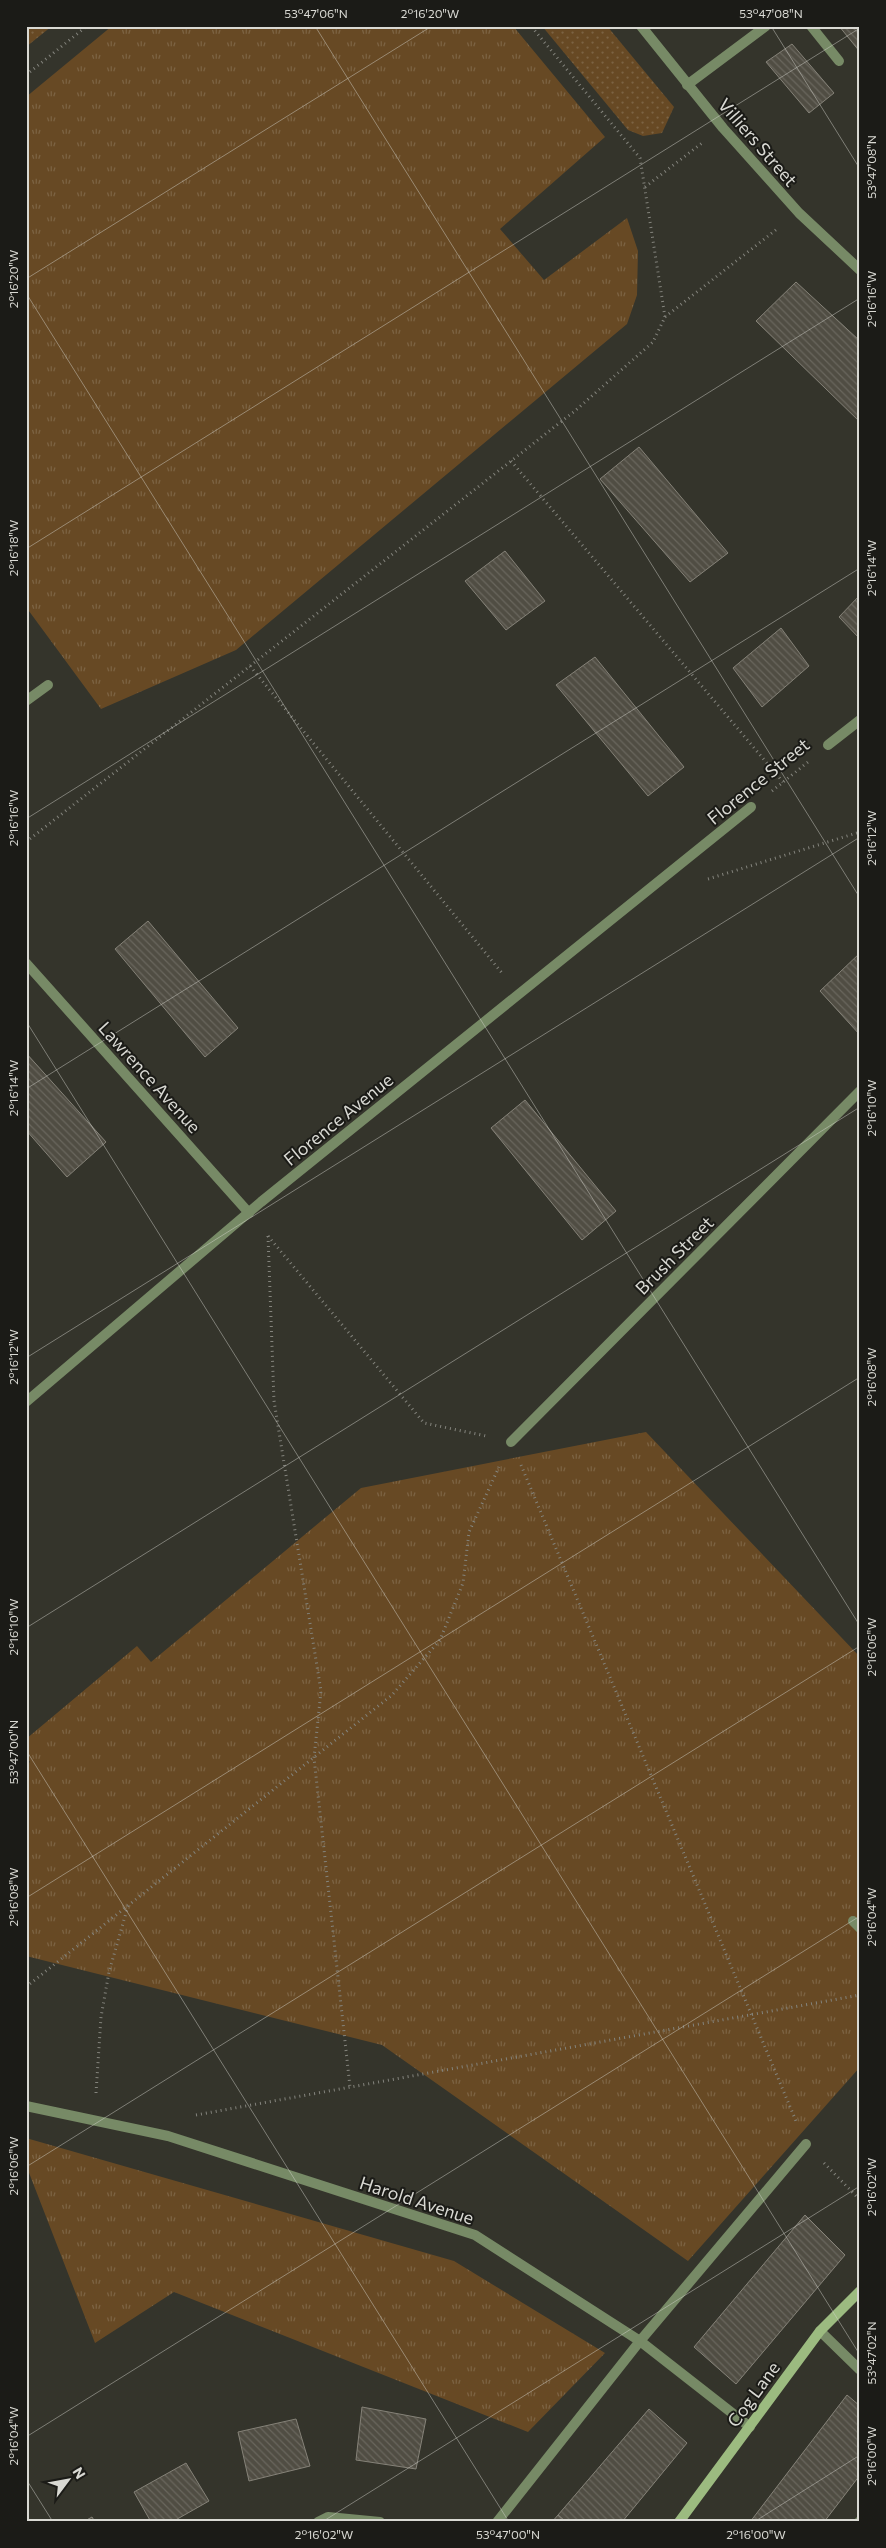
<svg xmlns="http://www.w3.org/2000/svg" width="886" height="2548" viewBox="0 0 886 2548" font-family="Commissioner,sans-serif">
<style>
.grass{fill:url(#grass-dots)}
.park{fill:url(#park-tufts)}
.building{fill:url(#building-back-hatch);stroke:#858278}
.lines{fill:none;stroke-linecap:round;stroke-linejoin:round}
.path{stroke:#84847d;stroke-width:3;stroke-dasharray:1 4;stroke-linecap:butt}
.lane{stroke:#778a66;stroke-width:10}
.street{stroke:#778a66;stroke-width:10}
.secondary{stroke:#9cbb80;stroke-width:10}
.ticks{fill:none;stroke:#d9d9d3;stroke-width:1;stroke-opacity:0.45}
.labels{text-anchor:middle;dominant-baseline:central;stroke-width:4;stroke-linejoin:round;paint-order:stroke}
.street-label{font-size:18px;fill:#d9d9d3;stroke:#1b1b17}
.neatline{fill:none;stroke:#d9d9d3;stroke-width:2}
.ticks-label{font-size:12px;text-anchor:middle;fill:#d9d9d3}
</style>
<defs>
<pattern id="grass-dots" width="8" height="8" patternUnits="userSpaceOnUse" patternTransform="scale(1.25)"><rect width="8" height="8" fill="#674924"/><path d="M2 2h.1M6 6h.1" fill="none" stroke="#7c6343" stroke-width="1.8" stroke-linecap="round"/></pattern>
<pattern id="park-tufts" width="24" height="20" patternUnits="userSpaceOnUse" patternTransform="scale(1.25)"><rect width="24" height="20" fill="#674924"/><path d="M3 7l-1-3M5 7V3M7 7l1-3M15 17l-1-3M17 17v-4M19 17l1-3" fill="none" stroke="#7c6343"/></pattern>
<pattern id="building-back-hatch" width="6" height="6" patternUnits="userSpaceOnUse" patternTransform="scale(1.25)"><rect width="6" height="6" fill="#504d43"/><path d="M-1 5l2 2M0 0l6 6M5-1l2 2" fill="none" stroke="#69665d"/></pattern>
</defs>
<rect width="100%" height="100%" fill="#34342b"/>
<!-- grass -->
<g class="grass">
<polygon points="26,26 52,26 26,47"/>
<polygon points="542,26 607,26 674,107 662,133 643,136 628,130"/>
</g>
<!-- park -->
<g class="park">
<polygon points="112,26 513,26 605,137 500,229 544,280 627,218 638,251 637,295 627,324 236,650 101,709 26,607 26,97"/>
<polygon points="646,1432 860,1657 860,2067 688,2261 382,2045 26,1956 26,1765 30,1762 26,1757 26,1739 137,1646 151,1662 361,1488"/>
<polygon points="26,2138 454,2261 605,2353 528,2432 174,2292 95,2343 26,2165"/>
</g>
<!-- building -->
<g class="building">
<polygon points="839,26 860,26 860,52"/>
<polygon points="792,44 834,93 809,113 766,62"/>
<polygon points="796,282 860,341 860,422 756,321"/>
<polygon points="639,447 728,553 690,582 600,479"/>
<polygon points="505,551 545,601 506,630 465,581"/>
<polygon points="860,595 860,639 839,617"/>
<polygon points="781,628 809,666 762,707 733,668"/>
<polygon points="595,657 684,767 648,796 556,685"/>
<polygon points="148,921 238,1028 205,1057 115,949"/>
<polygon points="860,953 860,1035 820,991"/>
<polygon points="26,1053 106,1142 67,1177 26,1130"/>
<polygon points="525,1100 616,1211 582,1240 491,1128"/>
<polygon points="805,2215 845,2255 736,2384 694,2347"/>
<polygon points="847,2395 860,2406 860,2475 824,2522 750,2522"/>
<polygon points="362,2407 426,2419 416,2469 356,2460"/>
<polygon points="649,2409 687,2443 622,2522 566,2522 558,2515"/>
<polygon points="296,2419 310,2466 249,2481 238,2432"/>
<polygon points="186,2463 209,2501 172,2522 151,2522 134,2492"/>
<polygon points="558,2515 566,2522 552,2522"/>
<polygon points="92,2517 95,2522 83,2522"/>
</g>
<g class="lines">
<!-- path -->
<g class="path">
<polyline points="26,75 87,26"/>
<polyline points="645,187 702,143"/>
<polyline points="665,317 777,229"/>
<polyline points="511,461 783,782"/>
<polyline points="250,666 502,973"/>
<polyline points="772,791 808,762"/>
<polyline points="26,842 576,410 653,342 665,317 640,158 531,26"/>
<polyline points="708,879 860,832"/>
<polyline points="268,1236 274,1401 321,1691 314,1758 350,2087"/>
<polyline points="268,1236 424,1423 486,1436"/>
<polyline points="521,1465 796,2121"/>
<polyline points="26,1987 392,1695 440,1640 463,1583 469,1532 499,1467"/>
<polyline points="96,2093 101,2017 109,1972 128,1906"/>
<polyline points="196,2115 860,1995"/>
<polyline points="824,2163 860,2200"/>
</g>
<!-- lane -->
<g class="lane">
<polyline points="811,26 839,61"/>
<polyline points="687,85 766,26"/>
<polyline points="497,2522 640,2341 806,2144"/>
<polyline points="859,2522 860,2521"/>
</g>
<!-- street -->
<g class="street">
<polyline points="641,26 723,128 799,213 860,270"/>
<polyline points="26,701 48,685"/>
<polyline points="828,745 860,720"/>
<polyline points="26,963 249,1213"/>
<polyline points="26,1402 261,1202 751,807"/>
<polyline points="511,1442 860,1091"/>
<polyline points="853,1921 860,1928"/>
<polyline points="26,2106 168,2136 475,2235 640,2341 750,2427"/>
<polyline points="820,2331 860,2370"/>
<polyline points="318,2522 328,2517 380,2522"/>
</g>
<!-- secondary -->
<polyline class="secondary" points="679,2522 820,2331 860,2291"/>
</g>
<!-- ticks -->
<path class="ticks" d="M 315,26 L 860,898M 771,26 L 860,169M 26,279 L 432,26M 26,293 L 860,1626M 26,549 L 860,28M 26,819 L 860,298M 26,1021 L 860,2355M 26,1089 L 860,568M 26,1358 L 860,837M 26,1628 L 860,1107M 26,1750 L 509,2522M 26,1898 L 860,1377M 26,2167 L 860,1646M 26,2437 L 860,1916M 26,2479 L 53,2522M 322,2522 L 860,2186M 754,2522 L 860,2455"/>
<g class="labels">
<!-- street labels -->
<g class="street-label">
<text transform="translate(758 142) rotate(49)">Villiers Street</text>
<text transform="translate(758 781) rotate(-39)">Florence Street</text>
<text transform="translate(150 1077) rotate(48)">Lawrence Avenue</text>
<text transform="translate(338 1119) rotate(-39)">Florence Avenue</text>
<text transform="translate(674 1255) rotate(-45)">Brush Street</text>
<text transform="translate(417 2200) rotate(18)">Harold Avenue</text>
<text transform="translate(753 2394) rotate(-54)">Cog Lane</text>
</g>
</g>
<!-- border -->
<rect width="886" height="2548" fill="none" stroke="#1b1b17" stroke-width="55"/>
<!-- north arrow -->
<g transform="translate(68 2480) rotate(58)" stroke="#1b1b17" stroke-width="4" paint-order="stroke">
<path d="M0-4L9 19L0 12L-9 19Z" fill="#d9d9d3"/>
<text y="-8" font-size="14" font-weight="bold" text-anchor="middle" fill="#d9d9d3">N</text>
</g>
<rect x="28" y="28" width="830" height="2492" class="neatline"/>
<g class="ticks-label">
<text x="316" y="18">53°47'06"N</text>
<text x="430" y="18">2°16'20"W</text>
<text x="771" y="18">53°47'08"N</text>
<text transform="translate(872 167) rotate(-90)" y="4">53°47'08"N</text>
<text transform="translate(14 279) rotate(-90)" y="4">2°16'20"W</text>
<text transform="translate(872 299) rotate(-90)" y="4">2°16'16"W</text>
<text transform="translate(14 548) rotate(-90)" y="4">2°16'18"W</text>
<text transform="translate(872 568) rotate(-90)" y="4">2°16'14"W</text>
<text transform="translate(14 818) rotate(-90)" y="4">2°16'16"W</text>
<text transform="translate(872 838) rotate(-90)" y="4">2°16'12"W</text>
<text transform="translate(14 1088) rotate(-90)" y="4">2°16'14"W</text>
<text transform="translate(872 1108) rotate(-90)" y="4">2°16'10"W</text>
<text transform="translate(14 1357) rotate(-90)" y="4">2°16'12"W</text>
<text transform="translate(872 1377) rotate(-90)" y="4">2°16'08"W</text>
<text transform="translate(14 1627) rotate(-90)" y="4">2°16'10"W</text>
<text transform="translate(872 1647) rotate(-90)" y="4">2°16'06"W</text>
<text transform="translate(14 1752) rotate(-90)" y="4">53°47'00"N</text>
<text transform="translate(14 1897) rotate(-90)" y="4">2°16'08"W</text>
<text transform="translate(872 1917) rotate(-90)" y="4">2°16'04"W</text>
<text transform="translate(14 2166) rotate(-90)" y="4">2°16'06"W</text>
<text transform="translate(872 2187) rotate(-90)" y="4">2°16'02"W</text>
<text transform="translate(872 2353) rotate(-90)" y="4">53°47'02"N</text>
<text transform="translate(14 2436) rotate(-90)" y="4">2°16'04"W</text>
<text transform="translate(872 2456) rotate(-90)" y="4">2°16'00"W</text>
<text x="324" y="2539">2°16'02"W</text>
<text x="508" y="2539">53°47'00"N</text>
<text x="756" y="2539">2°16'00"W</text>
</g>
</svg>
